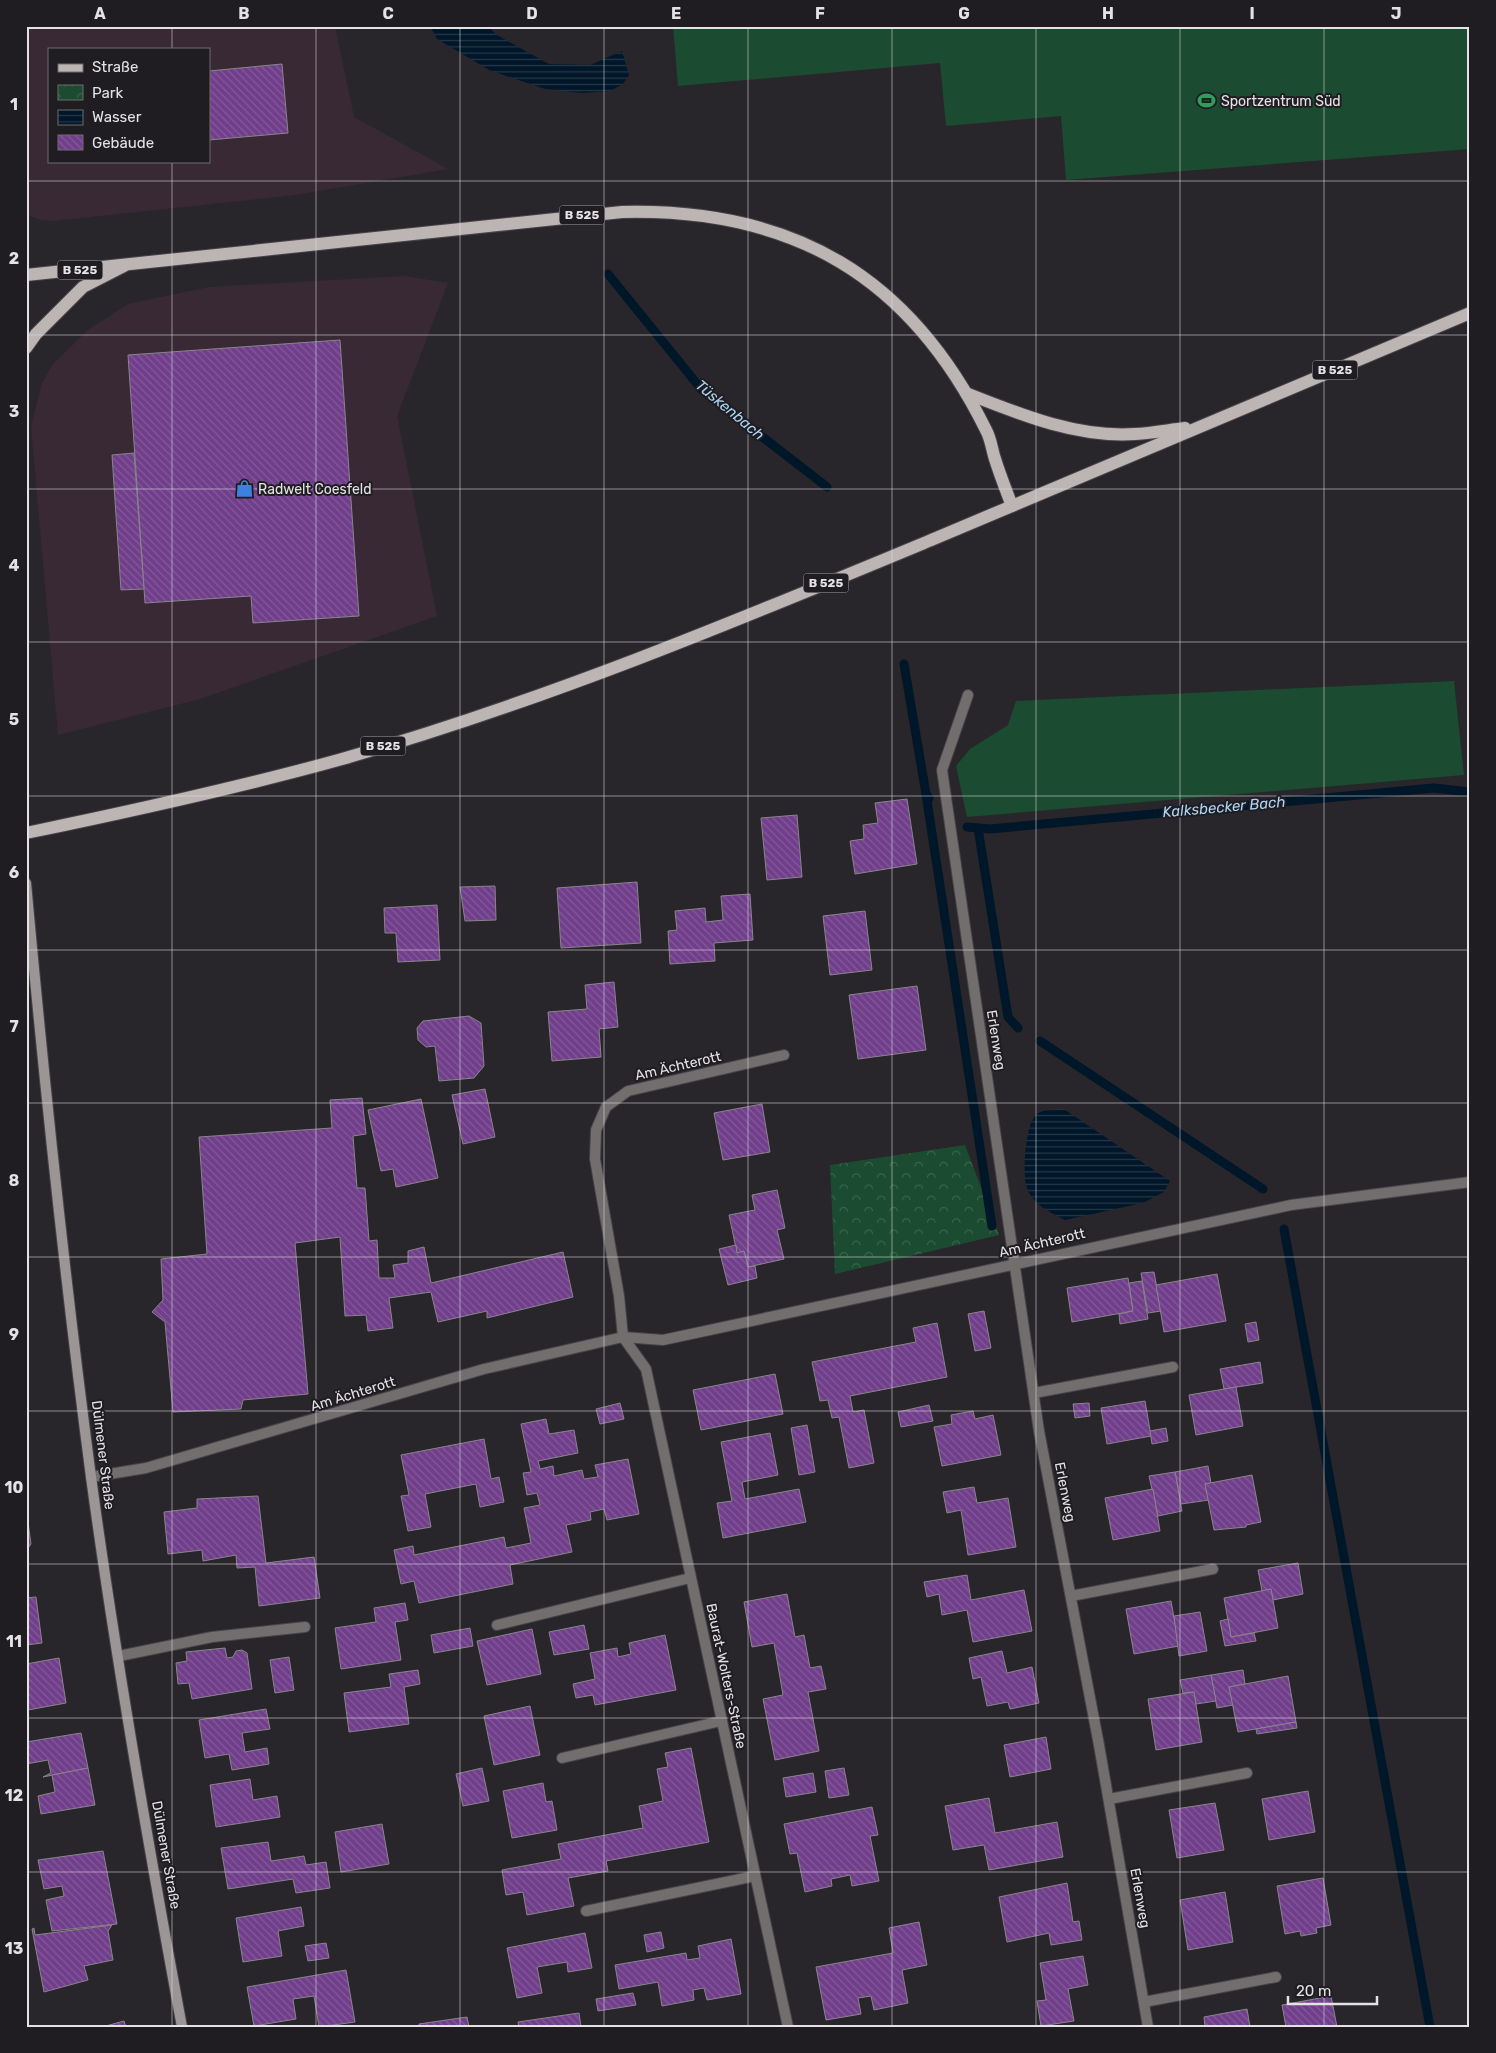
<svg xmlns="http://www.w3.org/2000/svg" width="1496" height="2053" viewBox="0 0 1496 2053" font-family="Rubik,sans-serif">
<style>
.commercial{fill:#392935;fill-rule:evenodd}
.grass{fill:#1b4b30}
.park{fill:url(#park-crowns)}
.water{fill:url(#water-rules)}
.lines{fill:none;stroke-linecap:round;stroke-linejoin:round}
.stream{stroke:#001629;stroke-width:9}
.building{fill:url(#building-back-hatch);stroke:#89858b}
.lane-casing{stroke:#474449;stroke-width:12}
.street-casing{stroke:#474449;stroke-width:12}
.secondary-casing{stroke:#474449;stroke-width:12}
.primary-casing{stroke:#474449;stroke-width:14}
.lane{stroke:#716e6d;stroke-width:10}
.street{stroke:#716e6d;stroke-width:10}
.secondary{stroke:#9b9695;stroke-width:10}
.primary{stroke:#bcb5b3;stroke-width:12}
.grid{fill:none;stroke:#e4e2e5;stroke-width:1;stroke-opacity:0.55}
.labels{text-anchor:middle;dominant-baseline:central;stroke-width:4;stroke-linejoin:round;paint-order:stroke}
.shield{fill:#1f1d21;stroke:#a9a7aa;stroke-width:1}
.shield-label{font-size:12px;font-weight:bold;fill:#e4e2e5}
.poi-label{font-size:14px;fill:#e4e2e5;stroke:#1f1d21;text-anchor:start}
.street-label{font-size:14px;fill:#e4e2e5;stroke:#1f1d21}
.water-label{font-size:15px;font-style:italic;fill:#abd5f6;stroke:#1f1d21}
.neatline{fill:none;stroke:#e4e2e5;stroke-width:2}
.grid-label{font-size:16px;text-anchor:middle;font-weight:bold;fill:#e4e2e5}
</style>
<defs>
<pattern id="park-crowns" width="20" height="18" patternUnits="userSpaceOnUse" patternTransform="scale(1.25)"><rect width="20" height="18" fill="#1b4b30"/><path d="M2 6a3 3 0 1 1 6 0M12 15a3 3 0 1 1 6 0" fill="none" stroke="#3c654e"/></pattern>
<pattern id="water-rules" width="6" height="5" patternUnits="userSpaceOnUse" patternTransform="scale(1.25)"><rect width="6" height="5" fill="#001629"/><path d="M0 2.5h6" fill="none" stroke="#253848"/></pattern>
<pattern id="building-back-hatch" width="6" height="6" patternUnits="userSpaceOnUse" patternTransform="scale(1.25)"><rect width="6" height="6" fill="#703e8a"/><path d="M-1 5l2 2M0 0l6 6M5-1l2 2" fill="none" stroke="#845a9a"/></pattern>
</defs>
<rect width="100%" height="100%" fill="#29262b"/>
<!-- commercial -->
<g class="commercial">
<path d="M 26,26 L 335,26 L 354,117 L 448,169 L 295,195 L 53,221 L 41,220 L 26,214 ZM 49,49 L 209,49 L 209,161 L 49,161 Z"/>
<polygon points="405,276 448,283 397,416 437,616 200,699 58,735 31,426 42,383 53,364 88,330 128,304 209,287"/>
</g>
<!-- grass -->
<g class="grass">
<polygon points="673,26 1470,26 1470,149 1066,180 1061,116 946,126 940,63 678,86"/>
<polygon points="1454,681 1464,775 967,817 956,766 970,749 1008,725 1016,701"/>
</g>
<!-- park -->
<polygon class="park" points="965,1145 999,1235 835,1274 830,1165"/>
<!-- water -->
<g class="water">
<polygon points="430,26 488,26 497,35 549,64 590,65 622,51 629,75 623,84 610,91 582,93 545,89 489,70 437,39"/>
<path d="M 1064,1109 L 1170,1181 L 1164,1192 L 1143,1203 L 1065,1220 C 1050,1212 1033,1205 1027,1188 C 1022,1174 1025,1128 1035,1116 C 1042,1108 1054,1110 1064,1109 Z"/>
</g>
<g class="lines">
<!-- stream -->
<g class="stream">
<polyline points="608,274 702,390 827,487"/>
<polyline points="904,664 926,794 929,798"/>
<polyline points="926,794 992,1226"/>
<polyline points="967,827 990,829 1434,788 1470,792"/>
<polyline points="978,828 1008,1017 1018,1028"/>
<polyline points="1040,1041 1263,1189"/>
<polyline points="1284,1229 1430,2027"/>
</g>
</g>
<!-- building -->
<g class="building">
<polygon points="282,64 288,133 209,140 209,71"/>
<polygon points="340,340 359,616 253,623 251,596 145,603 128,355"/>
<polygon points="134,453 144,589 121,590 112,455"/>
<polygon points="907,799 917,864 855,874 850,841 864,839 863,825 878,823 875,803"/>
<polygon points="797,815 802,877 767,880 761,818"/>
<polygon points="637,882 641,943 561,948 557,888"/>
<polygon points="495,886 496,920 465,921 460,887"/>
<polygon points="750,894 753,940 714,943 715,961 670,964 668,931 677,930 675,911 705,908 706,922 723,920 721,896"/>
<polygon points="437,905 440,960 398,962 396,933 385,933 384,908"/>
<polygon points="865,911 872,970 830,975 823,916"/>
<polygon points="614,982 618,1027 599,1029 601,1057 552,1061 548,1012 587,1009 585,985"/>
<polygon points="917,986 926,1050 858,1059 849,995"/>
<polygon points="469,1016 481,1023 484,1066 474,1078 439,1081 435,1046 426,1047 418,1040 417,1028 423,1021"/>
<polygon points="485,1089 495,1137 463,1144 452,1095"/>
<polygon points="362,1098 366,1134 353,1136 357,1188 365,1188 369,1241 377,1240 379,1278 395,1278 393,1265 408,1263 408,1251 424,1247 431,1283 563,1252 573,1297 487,1318 487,1311 438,1322 431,1292 389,1298 393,1328 368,1331 366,1315 345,1316 340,1237 295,1243 308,1394 243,1400 241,1409 173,1412 165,1322 152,1312 163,1300 161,1259 207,1254 199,1137 332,1128 330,1100"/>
<polygon points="421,1099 438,1178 396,1187 393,1169 381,1171 368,1110"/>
<polygon points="762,1104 770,1152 723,1160 714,1113"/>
<polygon points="777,1190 785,1228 777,1230 784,1259 748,1267 744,1251 737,1253 729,1215 755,1210 752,1195"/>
<polygon points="736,1245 737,1253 744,1251 748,1267 755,1266 757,1278 728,1285 719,1249"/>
<polygon points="1154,1272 1161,1311 1148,1313 1141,1273"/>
<polygon points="1217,1274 1226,1321 1164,1332 1156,1285"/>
<polygon points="1128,1278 1133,1311 1072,1322 1067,1288"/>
<polygon points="1142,1281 1148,1319 1120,1324 1119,1314 1133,1311 1129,1283"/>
<polygon points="984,1311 991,1348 975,1351 968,1314"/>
<polygon points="1256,1322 1259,1340 1248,1342 1245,1324"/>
<polygon points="937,1323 947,1377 850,1396 853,1412 864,1410 874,1463 849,1468 839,1417 832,1418 828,1400 820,1401 812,1362 916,1342 913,1328"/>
<polygon points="1260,1362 1263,1383 1224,1389 1220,1369"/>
<polygon points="775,1374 783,1414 701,1430 693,1390"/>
<polygon points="1236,1387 1243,1426 1196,1435 1189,1395"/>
<polygon points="1145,1401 1151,1436 1107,1444 1101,1408"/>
<polygon points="620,1403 624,1419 600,1424 596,1409"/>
<polygon points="1089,1403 1090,1416 1075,1418 1073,1404"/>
<polygon points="929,1405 933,1421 901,1427 898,1412"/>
<polygon points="973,1411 975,1419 993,1415 1001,1455 942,1466 934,1427 952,1424 951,1415"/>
<polygon points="546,1419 549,1434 574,1430 578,1453 538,1461 540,1469 553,1466 554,1476 582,1470 584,1479 598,1477 595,1465 628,1459 639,1514 607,1520 604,1509 590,1512 591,1520 566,1525 572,1552 510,1565 513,1584 419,1603 414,1581 401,1584 394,1550 413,1546 414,1555 504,1537 506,1548 531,1543 524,1508 540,1505 537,1493 527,1495 523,1473 531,1472 521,1424"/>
<polygon points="807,1425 815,1472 799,1475 791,1428"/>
<polygon points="1166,1428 1168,1441 1152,1444 1150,1431"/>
<polygon points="770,1433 778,1475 742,1482 745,1499 799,1489 806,1522 723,1538 717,1503 732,1501 721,1442"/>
<polygon points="484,1439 491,1479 499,1477 504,1502 480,1507 476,1484 425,1494 431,1527 408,1531 401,1496 409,1495 401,1455"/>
<polygon points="1208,1466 1211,1483 1205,1484 1209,1500 1181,1504 1175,1472"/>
<polygon points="1175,1472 1182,1511 1158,1516 1149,1476"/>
<polygon points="1252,1475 1261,1522 1246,1525 1246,1527 1214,1530 1205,1484"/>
<polygon points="974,1487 977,1503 1008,1498 1016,1547 968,1555 961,1510 947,1513 943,1492"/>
<polygon points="1153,1489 1160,1531 1113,1540 1105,1498"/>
<polygon points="258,1496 266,1563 314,1557 320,1598 259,1606 255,1567 237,1568 236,1555 203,1561 202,1550 168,1554 164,1512 197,1508 197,1499"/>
<polygon points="27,1515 31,1544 26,1551 26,1516"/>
<polygon points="1298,1563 1303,1594 1273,1600 1271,1589 1262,1591 1258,1570"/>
<polygon points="967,1575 971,1600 1024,1590 1032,1631 973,1642 967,1610 942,1615 939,1594 927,1597 924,1582"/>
<polygon points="1271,1589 1278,1628 1231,1637 1224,1598"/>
<polygon points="787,1594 795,1637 804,1635 810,1668 821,1666 826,1689 808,1692 819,1751 775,1760 763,1699 783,1695 774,1643 752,1647 744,1602"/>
<polygon points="36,1597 42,1643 26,1645 26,1598"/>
<polygon points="1171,1601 1179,1646 1134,1654 1126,1609"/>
<polygon points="405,1603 408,1620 395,1622 401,1660 341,1669 335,1628 376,1622 374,1608"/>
<polygon points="1200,1612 1207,1651 1179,1656 1174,1616"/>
<polygon points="1228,1619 1231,1637 1254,1633 1256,1641 1225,1646 1220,1621"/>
<polygon points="584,1625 589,1649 554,1655 549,1632"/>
<polygon points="470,1628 473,1646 434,1653 431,1635"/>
<polygon points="532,1629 541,1674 487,1685 477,1641"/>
<polygon points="665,1635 676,1690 595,1705 593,1695 576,1698 573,1684 595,1679 590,1653 617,1648 618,1657 631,1654 629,1643"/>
<polygon points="225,1648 227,1658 233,1657 236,1651 242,1650 247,1653 252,1689 192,1699 189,1683 178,1684 176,1663 187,1661 186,1652"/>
<polygon points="1002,1651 1007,1673 1032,1667 1039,1703 1010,1709 1008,1702 987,1706 981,1677 973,1679 969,1658"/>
<polygon points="289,1657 294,1690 275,1693 270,1660"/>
<polygon points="59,1658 66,1703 28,1710 26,1664"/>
<polygon points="418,1670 420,1684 404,1687 409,1724 349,1732 344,1693 391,1687 389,1674"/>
<polygon points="1243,1670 1245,1684 1229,1687 1233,1705 1217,1708 1211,1675"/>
<polygon points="1211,1675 1216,1701 1196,1704 1194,1692 1183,1693 1180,1680"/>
<polygon points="1288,1676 1296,1722 1238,1732 1229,1687"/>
<polygon points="1194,1692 1202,1742 1156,1750 1148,1699"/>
<polygon points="530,1706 540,1755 494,1765 484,1716"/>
<polygon points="266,1709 270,1729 242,1733 245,1752 267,1748 269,1764 232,1770 229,1754 205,1758 199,1720"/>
<polygon points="1296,1722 1297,1728 1257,1734 1256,1729"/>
<polygon points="81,1733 88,1768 43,1777 51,1773 48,1760 26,1764 26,1742"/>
<polygon points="1046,1737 1051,1769 1010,1777 1004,1745"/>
<polygon points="691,1748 709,1842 606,1861 608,1871 568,1878 574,1906 527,1915 523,1892 506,1895 502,1870 561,1859 558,1844 643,1828 639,1806 663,1801 657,1769 668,1767 665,1753"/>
<polygon points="88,1768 95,1805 41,1814 38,1796 55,1792 52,1775"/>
<polygon points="482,1768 489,1801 463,1806 456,1774"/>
<polygon points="844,1768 849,1795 829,1798 825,1771"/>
<polygon points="813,1773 816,1792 786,1797 783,1778"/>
<polygon points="250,1779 253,1800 277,1796 280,1817 216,1827 210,1785"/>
<polygon points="543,1783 546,1802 552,1801 557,1830 512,1838 503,1791"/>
<polygon points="1308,1791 1315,1832 1269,1840 1262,1799"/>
<polygon points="989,1798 995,1833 1057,1822 1063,1857 989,1870 984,1845 953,1850 945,1806"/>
<polygon points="1215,1803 1224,1850 1177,1858 1169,1810"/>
<polygon points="872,1807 878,1835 870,1836 879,1881 852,1886 850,1875 831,1879 832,1886 805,1892 797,1853 790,1854 784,1824"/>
<polygon points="382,1824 389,1864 341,1872 335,1832"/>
<polygon points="268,1842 271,1861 304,1856 306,1865 326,1862 330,1888 296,1893 293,1879 228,1889 221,1848"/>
<polygon points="103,1851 117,1924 52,1931 46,1900 64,1896 62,1886 44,1889 38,1860"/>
<polygon points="1323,1878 1331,1925 1316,1928 1317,1933 1301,1936 1300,1931 1285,1934 1277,1886"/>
<polygon points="1067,1883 1073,1922 1079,1921 1082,1940 1051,1945 1049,1933 1007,1942 999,1897"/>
<polygon points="1225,1892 1233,1942 1188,1950 1180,1900"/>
<polygon points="301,1907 304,1926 278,1931 282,1956 243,1962 236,1918"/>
<polygon points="919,1922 927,1965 902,1970 908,2003 874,2010 871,1996 858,1998 861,2014 826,2020 816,1967 893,1953 889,1928"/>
<polygon points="112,1925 108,1931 113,1960 84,1966 88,1980 44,1992 32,1929 34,1928 35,1935"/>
<polygon points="661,1932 664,1948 647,1952 644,1935"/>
<polygon points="585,1933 592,1968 568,1972 567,1962 537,1967 542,1993 517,1998 507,1948"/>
<polygon points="731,1939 741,1994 707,2000 704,1988 693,1990 694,2000 662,2006 658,1982 619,1989 615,1965 686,1953 687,1960 700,1958 698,1946"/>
<polygon points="326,1943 329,1958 308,1961 305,1946"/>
<polygon points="1083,1956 1088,1985 1068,1989 1074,2021 1041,2026 1037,2001 1046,2000 1040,1963"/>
<polygon points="346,1970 355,2022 319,2027 314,1996 293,1999 296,2019 254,2026 247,1987"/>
<polygon points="633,1993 636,2005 598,2011 596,1999"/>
<polygon points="1331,1996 1337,2027 1286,2027 1282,2005"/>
<polygon points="1247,2009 1250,2027 1205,2027 1204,2017"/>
<polygon points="579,2013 581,2027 519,2027 518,2022"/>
<polygon points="467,2017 469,2027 419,2027 419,2024"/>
<polygon points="124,2021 126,2027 102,2027"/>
</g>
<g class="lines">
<defs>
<g id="lane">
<polyline points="497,1625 690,1578"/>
<polyline points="119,1656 212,1637 305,1627"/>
<polyline points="562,1758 721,1721"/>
<polyline points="586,1911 755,1876"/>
</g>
<g id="street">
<polyline points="968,695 942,770 1039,1431 1099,1745 1148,2027"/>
<polyline points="784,1055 628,1091 606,1107 596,1130 595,1159 619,1296 623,1337 646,1369 788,2027"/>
<polyline points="1034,1393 1173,1367"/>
<polyline points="91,1477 146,1468 484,1369 623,1337 663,1340 1291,1205 1470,1182"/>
<polyline points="1071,1596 1213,1569"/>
<polyline points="1109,1799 1247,1773"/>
<polyline points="1144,2002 1276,1977"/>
</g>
<path id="secondary" d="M 26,883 C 44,1081 65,1280 91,1477 C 116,1661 148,1844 182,2027"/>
<g id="primary">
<path d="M 26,275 L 622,212 C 793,208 910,276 986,430 C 991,439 992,450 995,459 C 1000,475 1006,490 1012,506"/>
<polyline points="26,348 36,334 83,287 124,266"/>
<path d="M 966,393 C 1019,414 1077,438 1135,434 C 1152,433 1168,430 1185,428"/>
<path d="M 26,833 C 132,811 238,788 342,759 C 545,701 741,619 936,538 C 1114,463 1292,388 1470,313"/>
</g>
</defs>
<!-- lane casing -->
<use href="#lane" class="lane-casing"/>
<!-- street casing -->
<use href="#street" class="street-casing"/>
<!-- secondary casing -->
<use href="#secondary" class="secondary-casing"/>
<!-- primary casing -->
<use href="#primary" class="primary-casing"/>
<!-- lane -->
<use href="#lane" class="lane"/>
<!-- street -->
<use href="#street" class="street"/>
<!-- secondary -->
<use href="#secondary" class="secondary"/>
<!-- primary -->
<use href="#primary" class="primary"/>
</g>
<!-- grid -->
<path class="grid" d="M 172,26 L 172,49M 316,26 L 316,2027M 460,26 L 460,2027M 604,26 L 604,2027M 748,26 L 748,2027M 892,26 L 892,2027M 1036,26 L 1036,2027M 1180,26 L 1180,2027M 1324,26 L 1324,2027M 172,161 L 172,2027M 26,181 L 1470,181M 26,335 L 1470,335M 26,489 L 1470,489M 26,642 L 1470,642M 26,796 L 1470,796M 26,950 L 1470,950M 26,1103 L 1470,1103M 26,1257 L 1470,1257M 26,1411 L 1470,1411M 26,1564 L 1470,1564M 26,1718 L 1470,1718M 26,1872 L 1470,1872"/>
<!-- icons -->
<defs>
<symbol id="stadium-bare" viewBox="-9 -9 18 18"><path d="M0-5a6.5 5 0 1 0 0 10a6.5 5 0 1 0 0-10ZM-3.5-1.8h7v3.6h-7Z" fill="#2e9e5b" stroke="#1f1d21" stroke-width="2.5" paint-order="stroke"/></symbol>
<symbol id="shop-bare" viewBox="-9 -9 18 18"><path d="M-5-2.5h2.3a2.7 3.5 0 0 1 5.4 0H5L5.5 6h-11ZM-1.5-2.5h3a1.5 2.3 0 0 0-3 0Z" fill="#3f7fe0" stroke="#1f1d21" stroke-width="2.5" paint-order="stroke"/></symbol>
</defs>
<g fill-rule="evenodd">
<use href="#stadium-bare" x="1194" y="88" width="25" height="25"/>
<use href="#shop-bare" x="232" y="476" width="25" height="25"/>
</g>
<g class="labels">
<!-- shield labels -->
<g class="shield">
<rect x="559.5" y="205.5" width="45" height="19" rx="4"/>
<rect x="57.5" y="260.5" width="45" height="19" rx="4"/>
<rect x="1312.5" y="360.5" width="45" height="19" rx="4"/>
<rect x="803.5" y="573.5" width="45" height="19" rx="4"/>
<rect x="360.5" y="736.5" width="45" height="19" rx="4"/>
</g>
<g class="shield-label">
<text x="582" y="215">B 525</text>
<text x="80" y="270">B 525</text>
<text x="1335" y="370">B 525</text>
<text x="826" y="583">B 525</text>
<text x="383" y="746">B 525</text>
</g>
<!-- poi labels -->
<g class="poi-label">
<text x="1221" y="101">Sportzentrum Süd</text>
<text x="258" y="489">Radwelt Coesfeld</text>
</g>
<!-- street labels -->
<g class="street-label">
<text transform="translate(996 1040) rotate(81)">Erlenweg</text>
<text transform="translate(678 1066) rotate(-13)">Am Ächterott</text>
<text transform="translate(1042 1243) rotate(-13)">Am Ächterott</text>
<text transform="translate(353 1394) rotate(-17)">Am Ächterott</text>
<text transform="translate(103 1455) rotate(83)">Dülmener Straße</text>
<text transform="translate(1065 1492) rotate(79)">Erlenweg</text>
<text transform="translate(726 1676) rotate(78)">Baurat-Wolters-Straße</text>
<text transform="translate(166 1855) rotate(80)">Dülmener Straße</text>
<text transform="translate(1140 1898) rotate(80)">Erlenweg</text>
</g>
<!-- water labels -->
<g class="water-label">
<text transform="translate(730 410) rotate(40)">Tüskenbach</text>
<text transform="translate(1224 807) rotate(-5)">Kalksbecker Bach</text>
</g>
</g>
<!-- border -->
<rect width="1496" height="2053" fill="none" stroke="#1f1d21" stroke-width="55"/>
<!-- legend -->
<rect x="48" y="48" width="162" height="115" fill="#1f1d21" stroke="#6e6c6f"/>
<rect x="58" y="64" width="25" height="8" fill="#bcb5b3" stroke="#6e6c6f"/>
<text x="92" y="72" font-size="15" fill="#e4e2e5">Straße</text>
<rect x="58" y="85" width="25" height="15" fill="url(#park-crowns)" stroke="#6e6c6f"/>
<text x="92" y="98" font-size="15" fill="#e4e2e5">Park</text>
<rect x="58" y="110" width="25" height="15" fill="url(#water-rules)" stroke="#6e6c6f"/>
<text x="92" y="122" font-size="15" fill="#e4e2e5">Wasser</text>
<rect x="58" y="135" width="25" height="15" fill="url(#building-back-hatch)" stroke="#6e6c6f"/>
<text x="92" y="148" font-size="15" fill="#e4e2e5">Gebäude</text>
<!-- scale -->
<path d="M1288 1996v8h89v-8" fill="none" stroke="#e4e2e5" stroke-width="2.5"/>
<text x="1296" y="1996" font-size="15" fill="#e4e2e5" stroke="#1f1d21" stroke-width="4" paint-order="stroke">20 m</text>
<rect x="28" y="28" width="1440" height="1998" class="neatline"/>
<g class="grid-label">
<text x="100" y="19">A</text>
<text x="244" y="19">B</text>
<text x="388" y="19">C</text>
<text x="532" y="19">D</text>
<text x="676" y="19">E</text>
<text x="820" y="19">F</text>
<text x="964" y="19">G</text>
<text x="1108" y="19">H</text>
<text x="1252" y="19">I</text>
<text x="1396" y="19">J</text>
<text x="14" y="110">1</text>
<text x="14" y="264">2</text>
<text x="14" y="417">3</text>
<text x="14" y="571">4</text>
<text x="14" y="725">5</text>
<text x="14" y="878">6</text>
<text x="14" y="1032">7</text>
<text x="14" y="1186">8</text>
<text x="14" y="1340">9</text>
<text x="14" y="1493">10</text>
<text x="14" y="1647">11</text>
<text x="14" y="1801">12</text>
<text x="14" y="1954">13</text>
</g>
</svg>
